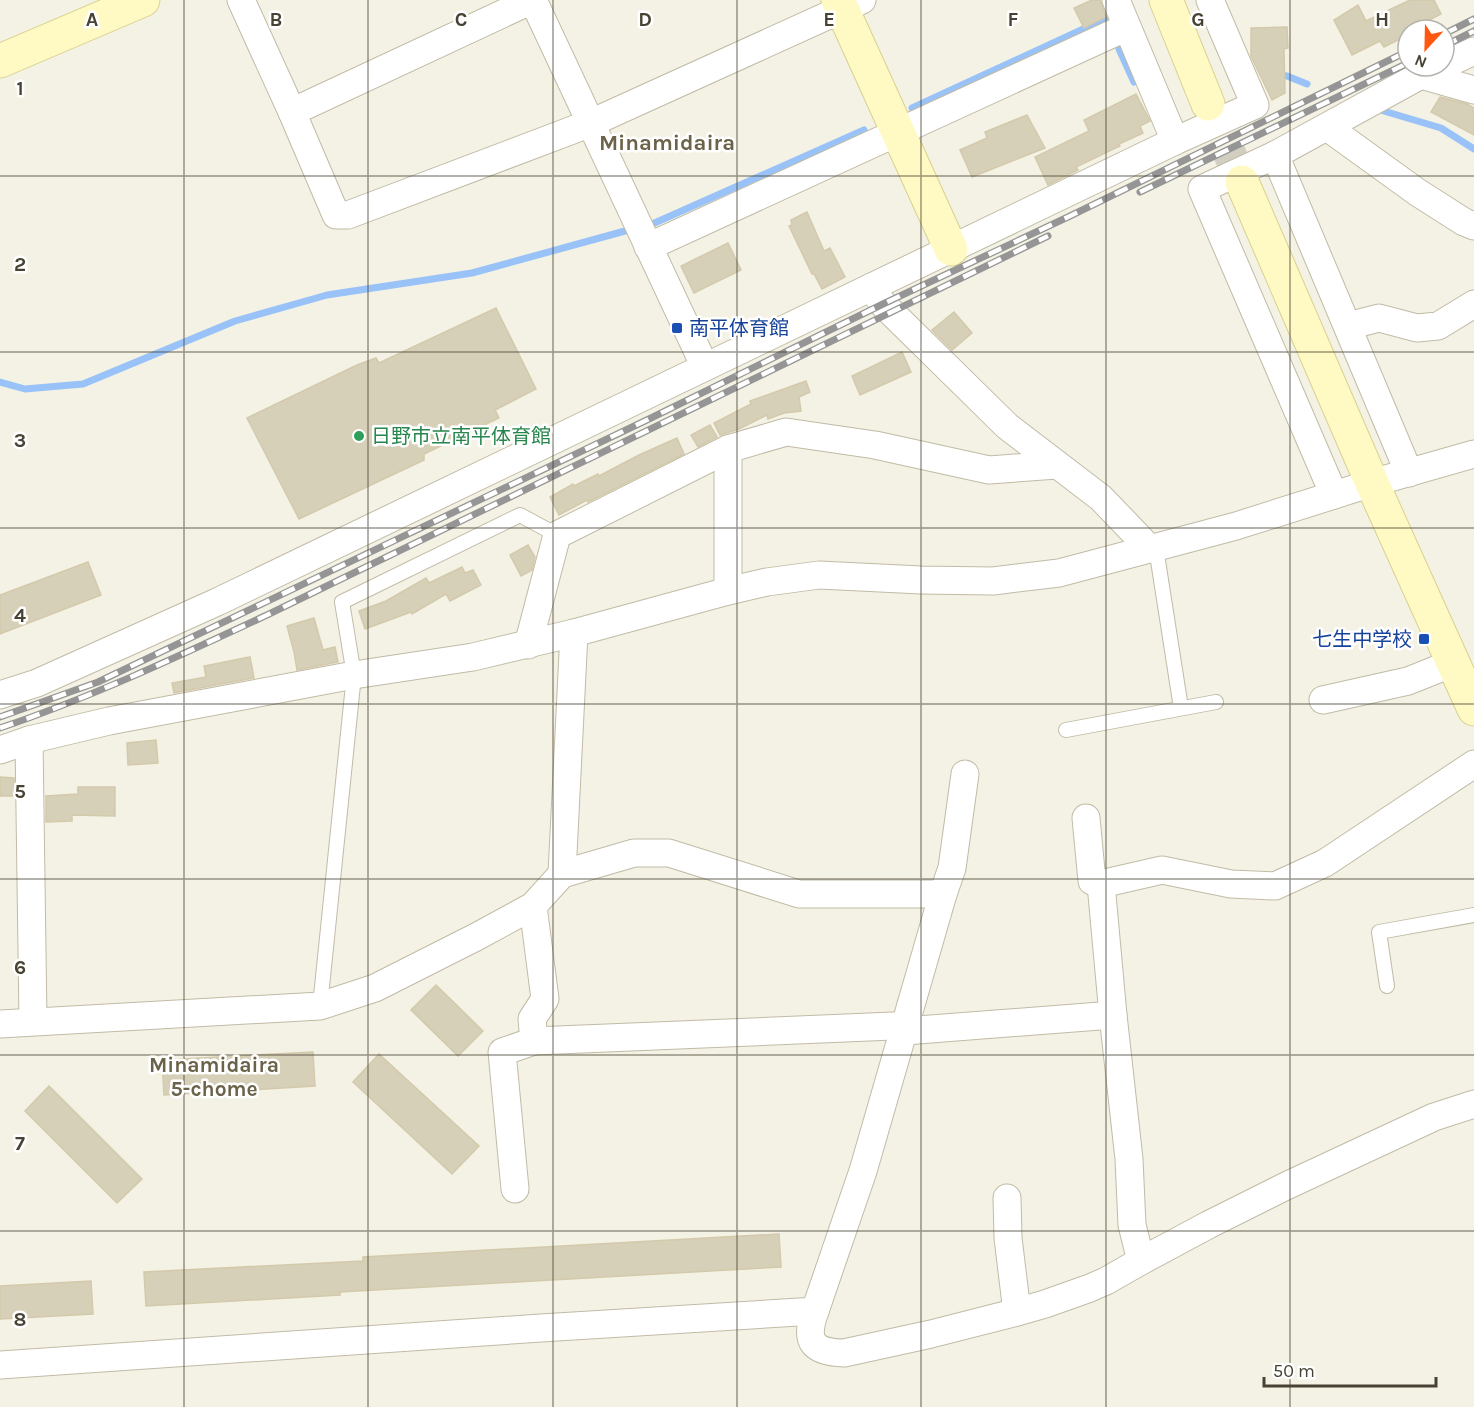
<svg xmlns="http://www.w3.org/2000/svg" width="1474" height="1407" viewBox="0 0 1474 1407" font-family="Karla,'Noto Sans JP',sans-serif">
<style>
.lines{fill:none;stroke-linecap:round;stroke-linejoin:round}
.stream{stroke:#99c3f8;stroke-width:7}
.building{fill:#d7d0b8;stroke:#d3c9ab;stroke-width:1.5}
.secondary-tunnel{stroke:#d1cfc1;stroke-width:33;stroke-dasharray:33 16;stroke-linecap:butt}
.lane-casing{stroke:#c1bba6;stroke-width:16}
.street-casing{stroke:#c1bba6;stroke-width:29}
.secondary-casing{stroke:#d9d18f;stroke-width:35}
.lane{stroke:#fff;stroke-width:14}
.street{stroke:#fff;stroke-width:27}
.secondary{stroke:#fffac3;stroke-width:33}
.rail-casing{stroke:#959595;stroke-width:7}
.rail{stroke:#fff;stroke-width:4.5;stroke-dasharray:14;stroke-linecap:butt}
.grid{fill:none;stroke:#474233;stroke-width:1.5;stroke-opacity:0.55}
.transit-dot{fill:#1a4fb4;stroke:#fff;stroke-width:2}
.leisure-dot{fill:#2e9e5b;stroke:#fff;stroke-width:2}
.labels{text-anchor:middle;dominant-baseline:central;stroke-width:5;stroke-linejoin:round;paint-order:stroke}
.transit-label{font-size:20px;fill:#164399;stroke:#fff;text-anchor:start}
.leisure-label{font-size:20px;fill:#27864d;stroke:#fff;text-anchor:start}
.neighbourhood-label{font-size:21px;font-weight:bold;fill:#6b6349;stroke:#fff}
.quarter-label{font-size:22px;font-weight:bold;fill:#6b6349;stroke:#fff}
.grid-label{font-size:20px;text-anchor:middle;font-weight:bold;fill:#474233;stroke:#fff;stroke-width:5;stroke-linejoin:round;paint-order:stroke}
</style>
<rect width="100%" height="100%" fill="#f4f2e4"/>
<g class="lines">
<!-- stream -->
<g class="stream">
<polyline points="1119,49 1134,82"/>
<polyline points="1278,75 1287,76 1307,84"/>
<polyline points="912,108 1105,19"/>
<polyline points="1377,109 1441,128 1474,149"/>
<polyline points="650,225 864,130"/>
<polyline points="0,382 25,389 83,384 235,321 327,295 472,273 625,231"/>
</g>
</g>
<!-- building -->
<g class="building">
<polygon points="1092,0 1100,0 1106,17 1084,28 1074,8"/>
<polygon points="1410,0 1434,0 1441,14 1410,30 1408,30 1404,33 1406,36 1384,47 1380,41 1352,55 1334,20 1358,5 1366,21"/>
<polygon points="1287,27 1288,48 1284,49 1285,93 1272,100 1251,56 1251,28"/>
<polygon points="1136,94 1150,121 1140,126 1143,133 1119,144 1120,146 1076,167 1078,170 1048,185 1035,157 1089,131 1084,120"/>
<polygon points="1440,97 1467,104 1474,108 1474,135 1431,112"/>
<polygon points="1027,115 1045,148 972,177 960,150 987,138 985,132"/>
<polygon points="807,212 824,251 830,248 845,277 822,289 814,274 812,274 789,226 792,225 791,220"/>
<polygon points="728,243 741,270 694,293 681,266"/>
<polygon points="496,308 536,389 495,410 499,418 424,454 424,460 299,519 247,418 357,365 376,358 379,363"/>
<polygon points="954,312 972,333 952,350 932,330"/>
<polygon points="902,352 911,372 860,395 852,376"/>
<polygon points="806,381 810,392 799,397 801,411 784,413 768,419 767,415 739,429 720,435 714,423 751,404 750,401"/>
<polygon points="710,425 717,437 698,447 691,435"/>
<polygon points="677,438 684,454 588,502 587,500 559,515 550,497 573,484 574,486 598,474 599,476 639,455"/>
<polygon points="528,545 535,557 532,570 521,576 510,555"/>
<polygon points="88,562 101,595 0,634 0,595"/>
<polygon points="462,567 465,573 473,570 481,585 450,601 446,594 412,614 411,612 365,629 359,611 386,601 426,578 429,583"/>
<polygon points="314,618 323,650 335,647 338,662 297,670 294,652 287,626"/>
<polygon points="250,657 254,678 174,693 172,683 206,677 204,666"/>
<polygon points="156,740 158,763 128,765 127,743"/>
<polygon points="0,777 14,778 14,796 0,796"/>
<polygon points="78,787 115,787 115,816 72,815 72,821 46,822 46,796 78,794"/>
<polygon points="436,985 483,1031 458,1056 411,1010"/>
<polygon points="313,1052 315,1086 164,1095 162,1060"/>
<polygon points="379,1054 479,1146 452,1174 353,1082"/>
<polygon points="49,1086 142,1179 117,1203 25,1111"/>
<polygon points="779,1234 781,1267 340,1292 340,1295 146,1306 144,1272 363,1261 363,1257"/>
<polygon points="91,1281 93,1314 0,1319 0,1286"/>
</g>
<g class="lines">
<!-- secondary-tunnel -->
<polyline class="secondary-tunnel" points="1208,104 1242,182"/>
<defs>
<g id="lane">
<polyline points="1156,548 1181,708"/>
<polyline points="1066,730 1216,702"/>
<polyline points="1387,986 1379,932 1474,915"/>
<polyline points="320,1006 354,675 342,602 520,515 557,535"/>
</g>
<g id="street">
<polyline points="241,0 292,112 336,215 348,215 591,123 862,0"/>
<polyline points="533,0 705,367"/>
<polyline points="1116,0 1175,141 1255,105 1210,0"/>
<polyline points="1444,65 1474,51"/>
<polyline points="1421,75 1474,90"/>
<polyline points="292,112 532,0"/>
<polyline points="1327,127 1417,192 1464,222 1474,226"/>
<polyline points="1275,155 1409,473"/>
<polyline points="648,247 1127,27"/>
<polyline points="871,287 883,304 891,312 1007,426 1101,498 1150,549"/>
<polyline points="1348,326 1379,318 1417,328 1438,326 1474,304"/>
<polyline points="728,449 728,591"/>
<polyline points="1334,495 1202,189 1275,155 1421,75 1441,66"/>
<polyline points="528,645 557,535 728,449 786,432 875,445 989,470 1057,465"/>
<polyline points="0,695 37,683 217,602 1175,141"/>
<polyline points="1323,700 1408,681 1453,663"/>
<polyline points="29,740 33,1021"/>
<polyline points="0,750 29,740 109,721 354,675 473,657 574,633 728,591 767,582 819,575 921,580 993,581 1059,573 1236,526 1372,483 1474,454"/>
<polyline points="1086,818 1092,881 1101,884"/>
<polyline points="562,874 574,633"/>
<polyline points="533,906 562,874 634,853 669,853 799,894 943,894"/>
<polyline points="1113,1015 1129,1159 1132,1225 1141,1261"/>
<polyline points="0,1024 320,1006 375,988 476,937 533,906 545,999 532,1019 534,1041 893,1026 905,1031 1113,1015 1101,884 1162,870 1231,884 1275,886 1325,863 1474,764"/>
<polyline points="515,1189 502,1052 534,1041"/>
<polyline points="1007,1198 1008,1238 1017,1312"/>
<path d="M 815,1311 C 804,1341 812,1352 844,1353 L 931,1334 L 1017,1312 L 1045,1304 L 1090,1288 L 1106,1281 L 1141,1261 L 1208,1225 L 1286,1186 L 1434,1117 L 1474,1104"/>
<polyline points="0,1365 541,1328 815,1311 863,1171 943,894 952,868 965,774"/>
</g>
<g id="secondary">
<polyline points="838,0 951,249"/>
<polyline points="1166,0 1208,104"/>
<polyline points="0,61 143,0"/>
<polyline points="1242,182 1372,483 1474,709"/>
</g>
</defs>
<!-- lane casing -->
<use href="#lane" class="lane-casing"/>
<!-- street casing -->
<use href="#street" class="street-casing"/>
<!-- secondary casing -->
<use href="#secondary" class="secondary-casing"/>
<!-- lane -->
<use href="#lane" class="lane"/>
<!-- street -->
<use href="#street" class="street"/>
<!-- secondary -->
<use href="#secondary" class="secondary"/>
<defs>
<g id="rail">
<polyline points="1444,34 1474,19"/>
<polyline points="1444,46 1474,31"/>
<polyline points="1140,192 1408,63"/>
<polyline points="0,717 98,682 651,418 883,304 1068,217 1408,51"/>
<path d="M 0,728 C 92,697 179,656 267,615 L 1048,236"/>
</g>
</defs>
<!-- rail casing -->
<use href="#rail" class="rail-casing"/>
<!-- rail -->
<use href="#rail" class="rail"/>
</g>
<!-- grid -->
<path class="grid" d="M 184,0 L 184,1407M 368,0 L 368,1407M 553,0 L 553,1407M 737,0 L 737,1407M 921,0 L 921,1407M 1106,0 L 1106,1407M 1290,0 L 1290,1407M 0,176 L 1474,176M 0,352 L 1474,352M 0,528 L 1474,528M 0,704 L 1474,704M 0,879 L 1474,879M 0,1055 L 1474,1055M 0,1231 L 1474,1231"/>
<!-- markers -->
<g class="transit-dot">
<rect x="671" y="322" width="12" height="12" rx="3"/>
<rect x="1418" y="633" width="12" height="12" rx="3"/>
</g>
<circle class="leisure-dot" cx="359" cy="436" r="6"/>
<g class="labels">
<!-- transit labels -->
<g class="transit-label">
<text x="689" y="328">南平体育館</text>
<text x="1412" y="639" text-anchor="end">七生中学校</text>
</g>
<!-- leisure labels -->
<g class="leisure-label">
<text x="371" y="436">日野市立南平体育館</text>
</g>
<!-- neighbourhood labels -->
<g class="neighbourhood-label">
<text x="214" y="1065">Minamidaira<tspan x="214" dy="24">5-chome</tspan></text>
</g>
<!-- quarter labels -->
<g class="quarter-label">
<text x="667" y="143">Minamidaira</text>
</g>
</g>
<g class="grid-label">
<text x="92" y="26">A</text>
<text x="276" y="26">B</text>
<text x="461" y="26">C</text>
<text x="645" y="26">D</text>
<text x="829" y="26">E</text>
<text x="1013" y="26">F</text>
<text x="1198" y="26">G</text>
<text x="1382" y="26">H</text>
<text x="20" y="95">1</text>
<text x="20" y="271">2</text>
<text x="20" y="447">3</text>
<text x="20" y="622">4</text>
<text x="20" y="798">5</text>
<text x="20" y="974">6</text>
<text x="20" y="1150">7</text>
<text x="20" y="1326">8</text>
</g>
<!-- north arrow -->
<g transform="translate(1426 48) rotate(202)"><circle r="28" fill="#ffffff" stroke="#b5b3ad" stroke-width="1.5"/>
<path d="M0-4.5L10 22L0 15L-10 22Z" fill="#ff5810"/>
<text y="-9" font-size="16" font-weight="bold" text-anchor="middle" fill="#474233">N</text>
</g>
<!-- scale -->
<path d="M1264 1377v9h172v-9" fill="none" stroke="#474233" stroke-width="3"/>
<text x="1273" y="1377" font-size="18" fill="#474233" stroke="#ffffff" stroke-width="4.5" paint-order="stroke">50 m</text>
</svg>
